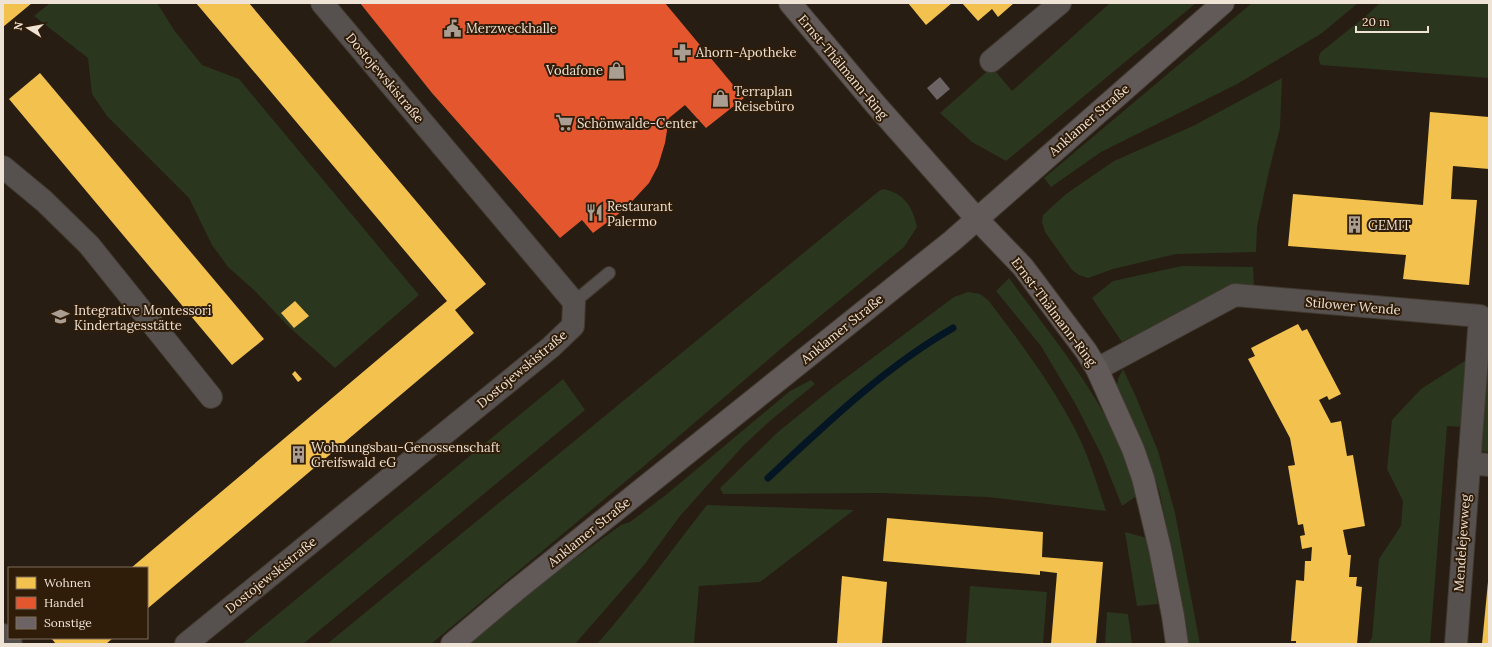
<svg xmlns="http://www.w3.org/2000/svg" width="1492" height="647" viewBox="0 0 1492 647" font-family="Lora,serif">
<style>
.green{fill:#2b361f}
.homes{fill:#f2c14e}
.shops{fill:#e4572e}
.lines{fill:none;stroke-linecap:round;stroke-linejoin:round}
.stream{stroke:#041623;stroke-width:7}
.building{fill:#6c6464}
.lane-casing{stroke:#41392f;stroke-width:14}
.street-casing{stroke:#41392f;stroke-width:24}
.secondary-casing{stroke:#41392f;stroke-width:24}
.lane{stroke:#56504e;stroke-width:12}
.street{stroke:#56504e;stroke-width:22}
.secondary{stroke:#615a58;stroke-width:22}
.labels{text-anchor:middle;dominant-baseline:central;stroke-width:4;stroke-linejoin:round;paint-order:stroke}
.poi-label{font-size:13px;fill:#efe3d6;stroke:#301d09;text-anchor:start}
.street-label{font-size:13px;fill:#efe3d6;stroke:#301d09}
</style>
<rect width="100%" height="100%" fill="#271d12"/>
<!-- green -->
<g class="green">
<polygon points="50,3 157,3 174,30 202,65 239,79 419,295 335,368 289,327 254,290 228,267 212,245 189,198 107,116 92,94 88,58 34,16"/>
<polygon points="1110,3 1196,3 1006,161 972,142 940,113 992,67 1012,91"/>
<polygon points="1252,3 1358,3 1322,33 1237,84 1101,152 1051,187 1044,178"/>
<path d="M 1380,3 L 1489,3 L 1489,78 L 1321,65 C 1318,60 1318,57 1321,52 L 1366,16 Z"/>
<polygon points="1282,78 1280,128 1269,171 1257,227 1256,252 1176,254 1113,269 1088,278 1079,275 1072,270 1045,232 1042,222 1043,215 1066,194 1114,161 1193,126"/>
<path d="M 883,189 C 904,193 913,207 917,227 L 904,247 L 790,341 L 644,466 L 431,644 L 327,644 L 879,191 Z"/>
<polygon points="1182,266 1253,267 1254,286 1228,286 1122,342 1092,298 1113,281"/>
<path d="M 1009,278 C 1058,345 1117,413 1138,495 L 1122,506 L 1102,456 L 1076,405 L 1041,346 L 996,291 Z"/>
<path d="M 968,292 L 980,294 L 988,300 C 1020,342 1052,384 1076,431 C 1089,457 1097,484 1106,511 L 988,497 L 883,493 L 723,494 L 720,488 L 778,432 L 831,389 L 954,297 Z"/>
<polygon points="1489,322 1489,452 1478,451"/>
<polygon points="1468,359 1463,427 1447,426 1430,644 1368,644 1372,638 1379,559 1401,526 1403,501 1387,469 1392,420 1421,389"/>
<polygon points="1123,369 1136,397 1158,451 1175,513 1200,644 1188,644 1171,550 1160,494 1146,453 1117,385 1118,379"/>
<polygon points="563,379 585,410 303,644 242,644"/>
<polygon points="811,380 815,384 771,420 744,445 713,479 680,516 644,565 575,644 469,644 540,584 621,525 630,522 667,494 790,391"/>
<path d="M 707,505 L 854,510 L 760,582 L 699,586 L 694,644 L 597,644 C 636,600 670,552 707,505 Z"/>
<polygon points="1125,532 1147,538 1158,604 1137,606"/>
<polygon points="970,586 1047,592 1043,644 966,644"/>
<polygon points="1107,612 1128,614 1132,644 1105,644"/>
</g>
<!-- homes -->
<g class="homes">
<polygon points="3,3 32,3 3,27"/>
<polygon points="196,3 249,3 486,284 455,310 474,333 147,609 147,568 131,568 447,301"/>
<polygon points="908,3 952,3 926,25"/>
<polygon points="962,3 1014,3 998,17 992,9 978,21"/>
<polygon points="40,73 264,339 232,365 9,99"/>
<polygon points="1430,112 1489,117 1489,169 1453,166 1451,199 1477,200 1469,285 1403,279 1406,255 1288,246 1293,194 1423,205"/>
<polygon points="295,301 309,316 294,328 281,313"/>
<polygon points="1298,324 1302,331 1307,329 1341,394 1329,400 1327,396 1319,400 1331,423 1341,421 1347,456 1353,455 1365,526 1343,530 1348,555 1351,555 1349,577 1357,577 1356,586 1362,587 1357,644 1296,644 1296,641 1291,641 1296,580 1304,581 1305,561 1311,561 1312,547 1302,549 1300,536 1305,535 1303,524 1298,525 1288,466 1295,465 1290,438 1248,359 1255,356 1251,348"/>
<polygon points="295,371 302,379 298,382 292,374"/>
<polygon points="887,518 1043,532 1042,557 1103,562 1096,644 1051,644 1057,573 1040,571 1040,575 883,561"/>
<polygon points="842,576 887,582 882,644 837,644"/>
<polygon points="1488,582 1489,582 1489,644 1482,644"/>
<polygon points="51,638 113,638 106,644 56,644"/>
</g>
<!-- shops -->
<polygon class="shops" points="360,3 665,3 744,98 706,128 685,105 669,118 665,143 658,166 649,183 625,209 593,233 582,220 560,238 432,93"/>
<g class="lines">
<!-- stream -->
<path class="stream" d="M 768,478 C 826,424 885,367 953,328"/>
</g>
<!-- building -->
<polygon class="building" points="940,77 950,89 937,100 927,88"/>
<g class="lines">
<defs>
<polyline id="lane" points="574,302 609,273"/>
<g id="street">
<polyline points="991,61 1060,3"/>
<polyline points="3,167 44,201 89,245 211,397"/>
<polyline points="1097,369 1235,295 1480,316 1456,644"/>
<polyline points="1469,463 1489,465"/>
<polyline points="3,635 11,644"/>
<polyline points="186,644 551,347 573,326 574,302 322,3"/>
</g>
<g id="secondary">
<polyline points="790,3 876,105 977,219 1023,267 1086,351 1097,369 1133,449 1143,478 1160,549 1173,616 1177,644"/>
<polyline points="452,644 515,591 952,241 1223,3"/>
</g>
</defs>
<!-- lane casing -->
<use href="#lane" class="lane-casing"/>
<!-- street casing -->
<use href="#street" class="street-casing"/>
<!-- secondary casing -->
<use href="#secondary" class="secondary-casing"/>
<!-- lane -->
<use href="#lane" class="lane"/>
<!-- street -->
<use href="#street" class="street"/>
<!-- secondary -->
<use href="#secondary" class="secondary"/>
</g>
<!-- icons -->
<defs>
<symbol id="civic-bare" viewBox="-9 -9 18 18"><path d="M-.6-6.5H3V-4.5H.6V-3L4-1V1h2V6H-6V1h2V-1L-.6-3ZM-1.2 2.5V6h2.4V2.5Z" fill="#a99e91" stroke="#301d09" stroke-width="2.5" paint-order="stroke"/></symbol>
<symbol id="pharmacy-bare" viewBox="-9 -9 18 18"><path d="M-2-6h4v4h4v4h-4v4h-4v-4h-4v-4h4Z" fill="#a99e91" stroke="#301d09" stroke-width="2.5" paint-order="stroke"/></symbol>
<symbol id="shop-bare" viewBox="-9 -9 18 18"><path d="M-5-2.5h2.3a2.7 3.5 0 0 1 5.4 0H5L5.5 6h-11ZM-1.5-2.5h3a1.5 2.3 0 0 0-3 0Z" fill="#a99e91" stroke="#301d09" stroke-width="2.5" paint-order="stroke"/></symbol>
<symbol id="supermarket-bare" viewBox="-9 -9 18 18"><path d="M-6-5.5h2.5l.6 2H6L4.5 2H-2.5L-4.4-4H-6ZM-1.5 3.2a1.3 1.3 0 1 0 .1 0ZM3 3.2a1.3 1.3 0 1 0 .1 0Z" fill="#a99e91" stroke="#301d09" stroke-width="2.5" paint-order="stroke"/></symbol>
<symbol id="restaurant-bare" viewBox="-9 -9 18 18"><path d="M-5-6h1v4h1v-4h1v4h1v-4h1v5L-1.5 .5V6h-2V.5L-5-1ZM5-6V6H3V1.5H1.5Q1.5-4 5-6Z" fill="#a99e91" stroke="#301d09" stroke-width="2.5" paint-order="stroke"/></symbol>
<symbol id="building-bare" viewBox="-9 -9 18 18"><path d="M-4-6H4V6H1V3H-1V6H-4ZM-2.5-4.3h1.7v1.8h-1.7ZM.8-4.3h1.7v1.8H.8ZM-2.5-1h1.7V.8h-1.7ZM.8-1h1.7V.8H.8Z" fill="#a99e91" stroke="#301d09" stroke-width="2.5" paint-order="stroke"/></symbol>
<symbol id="school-bare" viewBox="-9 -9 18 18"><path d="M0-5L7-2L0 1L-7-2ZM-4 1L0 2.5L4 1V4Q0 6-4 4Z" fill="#a99e91" stroke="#301d09" stroke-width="2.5" paint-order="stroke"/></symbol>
</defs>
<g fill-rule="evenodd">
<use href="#civic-bare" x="440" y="16" width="25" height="25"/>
<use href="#pharmacy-bare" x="670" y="40" width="25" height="25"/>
<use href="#shop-bare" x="604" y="58" width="25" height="25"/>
<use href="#shop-bare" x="708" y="86" width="25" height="25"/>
<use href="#supermarket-bare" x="552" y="110" width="25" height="25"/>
<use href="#restaurant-bare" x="582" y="200" width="25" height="25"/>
<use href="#building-bare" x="1342" y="212" width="25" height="25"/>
<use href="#school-bare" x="48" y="304" width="25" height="25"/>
<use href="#building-bare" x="286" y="442" width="25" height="25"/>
</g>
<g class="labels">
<!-- poi labels -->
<g class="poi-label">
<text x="466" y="28">Merzweckhalle</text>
<text x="696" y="52">Ahorn-Apotheke</text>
<text x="603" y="70" text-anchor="end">Vodafone</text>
<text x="734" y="91">Terraplan<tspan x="734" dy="15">Reisebüro</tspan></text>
<text x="577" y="123">Schönwalde-Center</text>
<text x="607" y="206">Restaurant<tspan x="607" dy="15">Palermo</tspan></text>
<text x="1368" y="225">GEMIT</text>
<text x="74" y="310">Integrative Montessori<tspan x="74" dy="15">Kindertagesstätte</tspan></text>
<text x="311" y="447">Wohnungsbau-Genossenschaft<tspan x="311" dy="15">Greifswald eG</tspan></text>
</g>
<!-- street labels -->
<g class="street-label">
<text transform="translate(843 67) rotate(50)">Ernst-Thälmann-Ring</text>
<text transform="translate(385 78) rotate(50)">Dostojewskistraße</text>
<text transform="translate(1089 120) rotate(-41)">Anklamer Straße</text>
<text transform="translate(1353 306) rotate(5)">Stilower Wende</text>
<text transform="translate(1054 312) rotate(53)">Ernst-Thälmann-Ring</text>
<text transform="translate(842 329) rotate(-39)">Anklamer Straße</text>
<text transform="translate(522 369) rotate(-40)">Dostojewskistraße</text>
<text transform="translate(589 532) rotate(-39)">Anklamer Straße</text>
<text transform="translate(1462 543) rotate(-86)">Mendelejewweg</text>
<text transform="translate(271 575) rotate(-39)">Dostojewskistraße</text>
</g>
</g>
<!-- border -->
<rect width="1492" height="647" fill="none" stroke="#efe3d6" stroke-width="8"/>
<!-- legend -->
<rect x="8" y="567" width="140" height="72" fill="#301d09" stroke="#7c6c5b"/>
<rect x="16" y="577" width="20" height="12" fill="#f2c14e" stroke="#7c6c5b"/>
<text x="44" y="587" font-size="12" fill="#efe3d6">Wohnen</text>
<rect x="16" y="597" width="20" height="12" fill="#e4572e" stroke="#7c6c5b"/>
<text x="44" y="607" font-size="12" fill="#efe3d6">Handel</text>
<rect x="16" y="617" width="20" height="12" fill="#6c6464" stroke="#7c6c5b"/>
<text x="44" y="627" font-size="12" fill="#efe3d6">Sonstige</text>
<!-- north arrow -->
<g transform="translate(28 28) rotate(281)" stroke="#301d09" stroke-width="3" paint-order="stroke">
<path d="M0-3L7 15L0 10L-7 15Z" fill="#efe3d6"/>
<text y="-6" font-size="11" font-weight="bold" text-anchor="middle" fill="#efe3d6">N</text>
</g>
<!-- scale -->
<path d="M1356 26v6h72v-6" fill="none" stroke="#efe3d6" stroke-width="2"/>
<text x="1362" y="26" font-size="12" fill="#efe3d6" stroke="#301d09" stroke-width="3" paint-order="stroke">20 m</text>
</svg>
